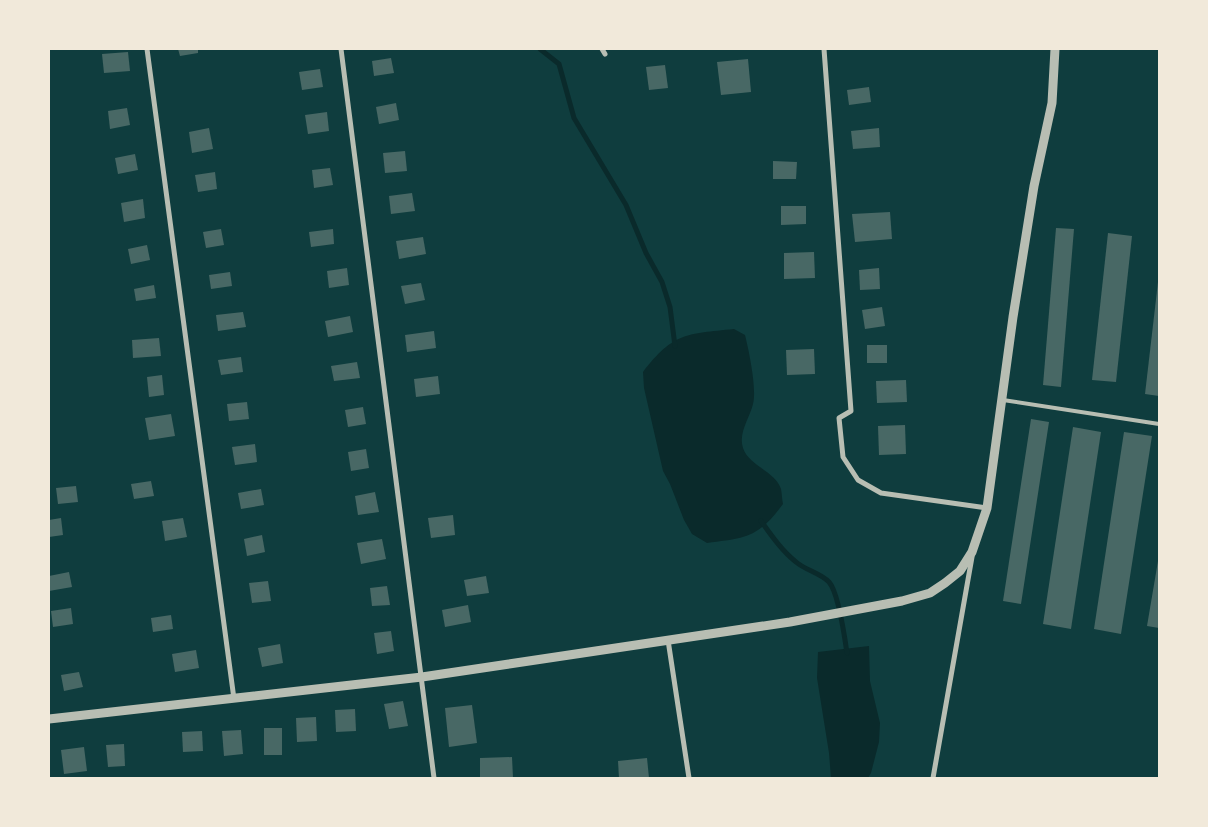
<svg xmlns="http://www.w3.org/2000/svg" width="1208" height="827" viewBox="0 0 1208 827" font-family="Roboto,sans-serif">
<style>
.water{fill:#0a2a2b}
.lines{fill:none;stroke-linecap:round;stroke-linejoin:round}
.stream{stroke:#0a2a2b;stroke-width:5}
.building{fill:#486865}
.service{stroke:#b8beb3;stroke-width:4}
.minor{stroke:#b8beb3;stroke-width:5}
.tertiary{stroke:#b8beb3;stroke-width:9}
</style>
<rect width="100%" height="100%" fill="#0f3d3e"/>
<!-- water -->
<g class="water">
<path d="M 734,329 L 745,335 C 749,351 757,389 753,404 C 750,417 738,433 743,448 C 749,466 775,471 781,489 C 782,494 782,500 783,504 C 758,538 746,538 707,543 L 692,534 L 684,520 L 670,484 L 663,471 L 644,388 L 643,372 C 674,332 686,334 734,329 Z"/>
<polygon points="869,646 870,681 880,723 879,742 871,773 868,778 831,778 829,753 817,678 818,652"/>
</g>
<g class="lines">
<!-- stream -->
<g class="stream">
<polyline points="540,49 559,64 574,118 626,205 646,253 662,282 670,307 675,346"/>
<path d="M 761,521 C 771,535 782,551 796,562 C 805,570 820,573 829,582 C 838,592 845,639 847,653"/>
</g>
</g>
<!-- building -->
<g class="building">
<polygon points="178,49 198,49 198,53 180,56"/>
<polygon points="128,52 130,71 104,73 102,54"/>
<polygon points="391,58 394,73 374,76 372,61"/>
<polygon points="748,59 751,92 721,95 717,62"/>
<polygon points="665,65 668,88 649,90 646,67"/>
<polygon points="320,69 323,87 302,90 299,72"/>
<polygon points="869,87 871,102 849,105 847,90"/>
<polygon points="396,103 399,120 379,124 376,107"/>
<polygon points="127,108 130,125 110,129 108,111"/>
<polygon points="327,112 329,131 308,134 305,115"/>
<polygon points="209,128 213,149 192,153 189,132"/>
<polygon points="879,128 880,147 853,149 851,131"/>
<polygon points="405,151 407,171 385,173 383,153"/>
<polygon points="135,154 138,170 118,174 115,158"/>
<polygon points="773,161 797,162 796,179 773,179"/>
<polygon points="330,168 333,185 314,188 312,170"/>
<polygon points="215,172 217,189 198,192 195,175"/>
<polygon points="412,193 415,211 391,214 389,196"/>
<polygon points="143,199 145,218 124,222 121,203"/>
<polygon points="781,206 806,206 806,224 781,225"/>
<polygon points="890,212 892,239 855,242 852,214"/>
<polygon points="1056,228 1074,229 1061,387 1043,385"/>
<polygon points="221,229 224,245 206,248 203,232"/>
<polygon points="333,229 334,244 311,247 309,232"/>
<polygon points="1108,233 1132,236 1116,382 1092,380"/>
<polygon points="423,237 426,254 399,259 396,241"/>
<polygon points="147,245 150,260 131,264 128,249"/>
<polygon points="814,252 815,278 784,279 784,253"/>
<polygon points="347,268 349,285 329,288 327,271"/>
<polygon points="879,268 880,289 860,290 859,270"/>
<polygon points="230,272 232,286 211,289 209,275"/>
<polygon points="1158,282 1159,283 1159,396 1145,394"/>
<polygon points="421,283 425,300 405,304 401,286"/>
<polygon points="154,285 156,298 136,301 134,289"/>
<polygon points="882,307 885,326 865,329 862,310"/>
<polygon points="243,312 246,327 218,331 216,315"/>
<polygon points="350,316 353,332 328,337 325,321"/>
<polygon points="434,331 436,348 407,352 405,335"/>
<polygon points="159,338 161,356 133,358 132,340"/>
<rect x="867" y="345" width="20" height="18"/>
<polygon points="814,349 815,374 787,375 786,350"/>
<polygon points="241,357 243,372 221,375 218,360"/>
<polygon points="357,362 360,378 334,381 331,366"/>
<polygon points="162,375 164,395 149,397 147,377"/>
<polygon points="438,376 440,394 416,397 414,379"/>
<polygon points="906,380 907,402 877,403 876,381"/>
<polygon points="247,402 249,419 229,421 227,404"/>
<polygon points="363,407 366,424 348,427 345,410"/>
<polygon points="171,414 175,436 149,440 145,418"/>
<polygon points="1031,419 1049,422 1021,604 1003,601"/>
<polygon points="905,425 906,454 879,455 878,426"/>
<polygon points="1073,427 1101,432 1071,629 1043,624"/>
<polygon points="1124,432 1152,436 1121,634 1094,629"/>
<polygon points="255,444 257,462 235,465 232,447"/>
<polygon points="366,449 369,468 351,471 348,452"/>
<polygon points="151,481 154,496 134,499 131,484"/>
<polygon points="76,486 78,502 58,504 56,488"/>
<polygon points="261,489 264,505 241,509 238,493"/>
<polygon points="375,492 379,512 358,515 355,496"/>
<polygon points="453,515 455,535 431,538 428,518"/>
<polygon points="61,518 63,535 49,537 49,520"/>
<polygon points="183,518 187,537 165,541 162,521"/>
<polygon points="262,535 265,552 247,556 244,539"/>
<polygon points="382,539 386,559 361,564 357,543"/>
<polygon points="1158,561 1159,562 1159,628 1147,626"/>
<polygon points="69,572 72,587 49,591 49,576"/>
<polygon points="486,576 489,593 467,596 464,580"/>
<polygon points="268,581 271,601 252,603 249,583"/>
<polygon points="387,586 390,605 372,606 370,588"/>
<polygon points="468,605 471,622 445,627 442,610"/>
<polygon points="71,608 73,624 53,627 51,611"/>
<polygon points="171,615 173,629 153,632 151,618"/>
<polygon points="391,631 394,651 377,654 374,633"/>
<polygon points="280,644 283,663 262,667 258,648"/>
<polygon points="196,650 199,668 175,672 172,654"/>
<polygon points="79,672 83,687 64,691 61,675"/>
<polygon points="403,701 408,726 389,729 384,704"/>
<polygon points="472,705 477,743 449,747 445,708"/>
<polygon points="355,709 356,731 336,732 335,710"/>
<polygon points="316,717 317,741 297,742 296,718"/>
<rect x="264" y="728" width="18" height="27"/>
<polygon points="241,730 243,754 224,756 222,731"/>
<polygon points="202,731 203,751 183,752 182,732"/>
<polygon points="124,744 125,766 108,767 106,745"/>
<polygon points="84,747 87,771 64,774 61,750"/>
<polygon points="512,757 513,778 480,778 480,758"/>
<polygon points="647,758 649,778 619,778 618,761"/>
</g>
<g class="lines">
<!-- service -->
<polyline class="service" points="1003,400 1159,424"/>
<!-- minor -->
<g class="minor">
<polyline points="147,49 234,699"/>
<polyline points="341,49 434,778"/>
<polyline points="602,49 605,54"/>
<polyline points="824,49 851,411 839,418 843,457 858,480 881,493 987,508"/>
<polyline points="668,640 689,778"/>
<polyline points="933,778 972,557"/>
</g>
<!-- tertiary -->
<polyline class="tertiary" points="49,719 422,677 790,622 902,601 930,593 945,583 960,571 972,552 987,508 1013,317 1034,186 1052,103 1055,49"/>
</g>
<!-- border -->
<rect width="1208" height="827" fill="none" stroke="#f1e9da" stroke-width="100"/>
</svg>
